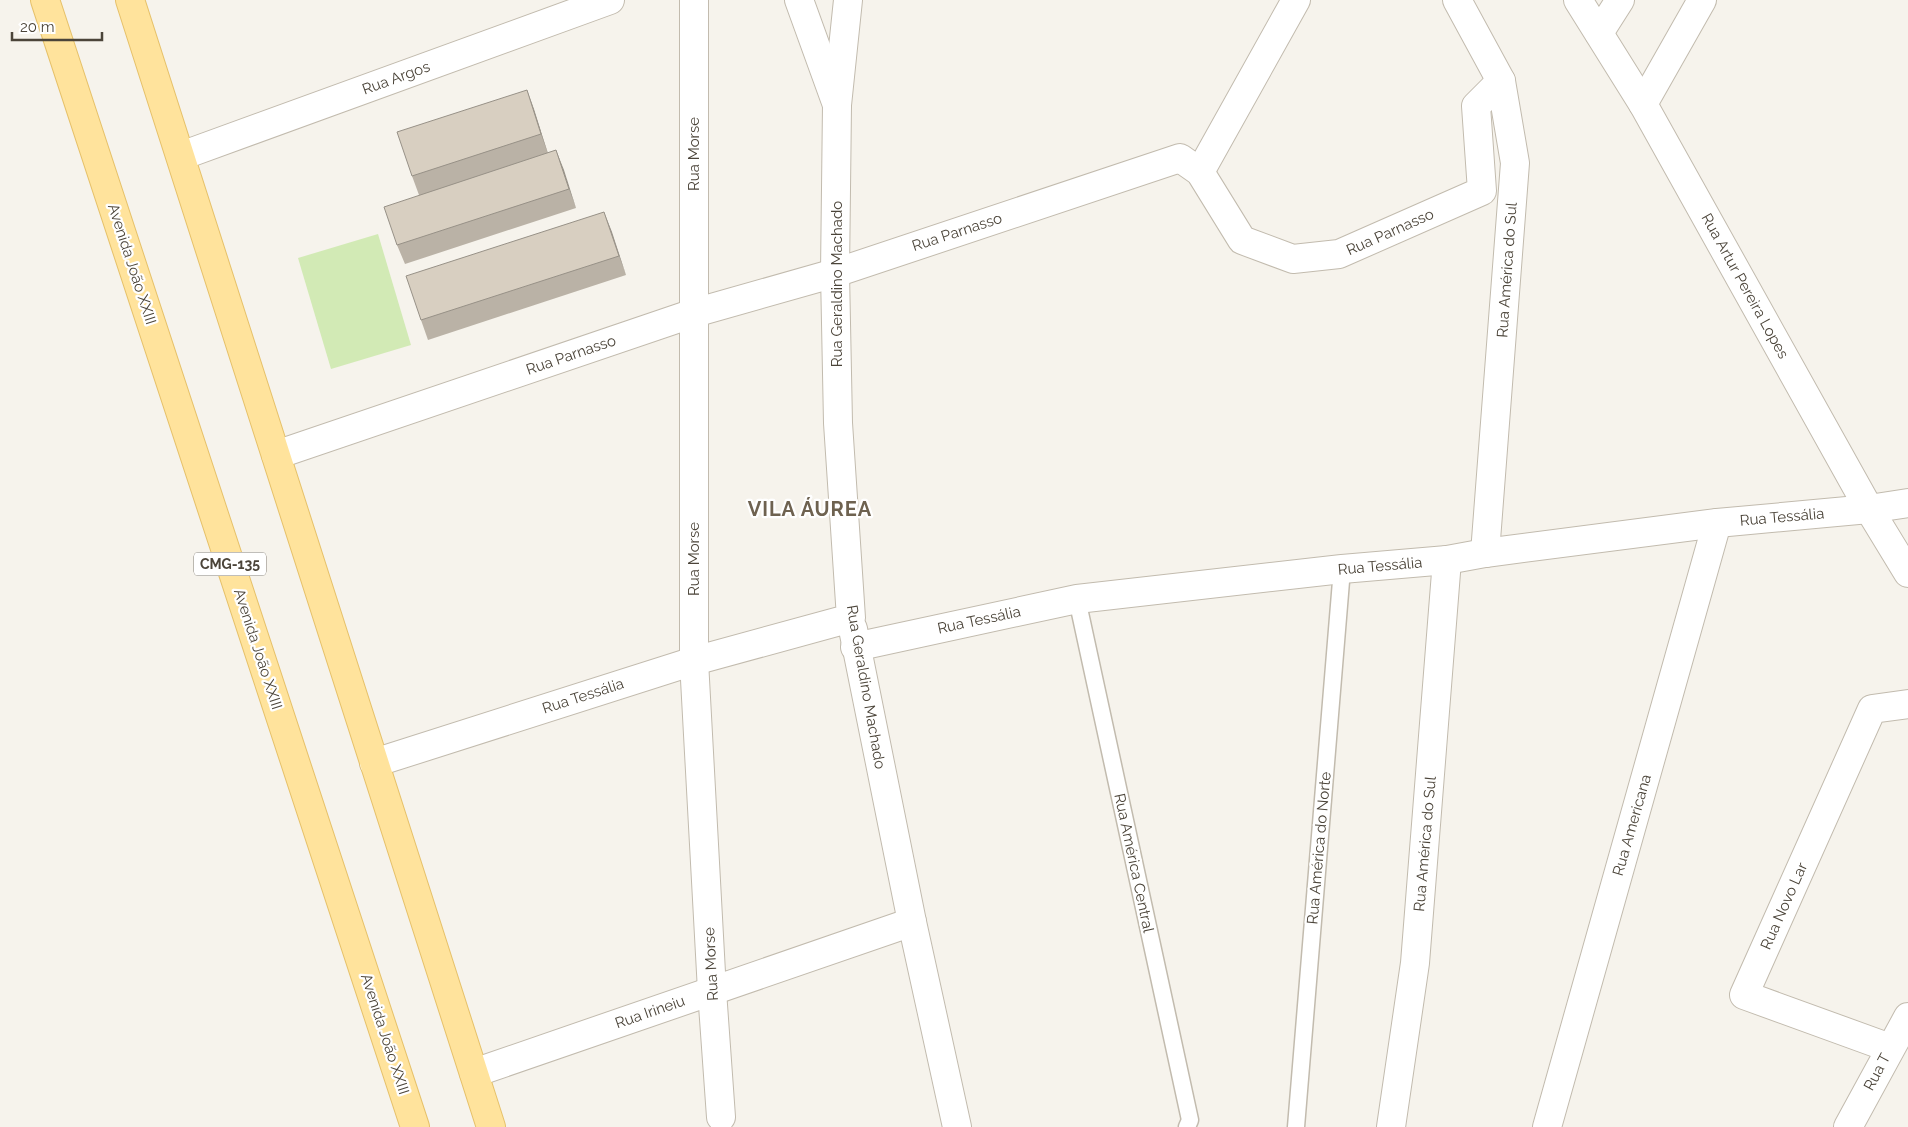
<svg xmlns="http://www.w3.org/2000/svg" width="1908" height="1127" viewBox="0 0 1908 1127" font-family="Raleway,sans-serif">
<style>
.green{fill:#d2eab5}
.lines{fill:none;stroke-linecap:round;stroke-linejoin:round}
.service-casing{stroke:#c2bbae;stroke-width:19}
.minor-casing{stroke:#c2bbae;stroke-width:30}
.tertiary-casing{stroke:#c2bbae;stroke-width:30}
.primary-casing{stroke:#e6c16a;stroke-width:30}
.service{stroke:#fff;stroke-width:16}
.minor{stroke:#fff;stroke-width:28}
.tertiary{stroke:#fff;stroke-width:28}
.primary{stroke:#ffe39c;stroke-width:28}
.wall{fill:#bab2a6}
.shaded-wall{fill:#979187}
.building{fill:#d8cfc1;stroke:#979187}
.labels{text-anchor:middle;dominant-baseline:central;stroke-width:4.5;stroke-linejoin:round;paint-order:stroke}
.shield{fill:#fff;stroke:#817c74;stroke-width:1}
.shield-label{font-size:14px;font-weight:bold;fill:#4b4439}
.street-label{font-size:15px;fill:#4b4439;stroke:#fff}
.district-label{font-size:20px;font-weight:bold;letter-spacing:1px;fill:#6e6250;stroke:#fff}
</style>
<rect width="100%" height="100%" fill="#f6f3ec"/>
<!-- green -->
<polygon class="green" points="378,234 411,345 331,369 298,258"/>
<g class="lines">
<defs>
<g id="service">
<polyline points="1077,599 1190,1120 1187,1127"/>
<polyline points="1296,1127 1342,569"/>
</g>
<g id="minor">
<polyline points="694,0 694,661 712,991 721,1117"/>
<polyline points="799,0 837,105"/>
<polyline points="1457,0 1501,81 1515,163 1485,553"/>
<polyline points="1578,0 1643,104 1869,509 1908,573"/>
<polyline points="1599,33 1620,0"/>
<polyline points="1643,104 1702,0"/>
<polyline points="181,156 610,0"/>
<polyline points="1200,172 1296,0"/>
<polyline points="276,455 694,313 835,273 1180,158 1200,172 1242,240 1293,259 1339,254 1482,191 1476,106 1501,81"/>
<polyline points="853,629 912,922 957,1127"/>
<polyline points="855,647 1077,599 1342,569 1447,560 1485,553 1717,523 1869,509 1908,503"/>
<polyline points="1890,1048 1744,995 1872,709 1908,704"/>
<polyline points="474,1073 912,922"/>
<polyline points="1391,1127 1415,963 1447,560"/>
<polyline points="1547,1127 1717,523"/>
<polyline points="1848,1127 1908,1017"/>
</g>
<polyline id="tertiary" points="374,763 694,661 851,618 838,423 835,273 837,105 848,0"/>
<g id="primary">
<polyline points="45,0 415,1127"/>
<polyline points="130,0 491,1127"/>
</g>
</defs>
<!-- service casing -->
<use href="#service" class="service-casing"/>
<!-- minor casing -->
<use href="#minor" class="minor-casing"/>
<!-- tertiary casing -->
<use href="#tertiary" class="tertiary-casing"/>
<!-- primary casing -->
<use href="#primary" class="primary-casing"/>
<!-- service -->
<use href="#service" class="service"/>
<!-- minor -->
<use href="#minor" class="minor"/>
<!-- tertiary -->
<use href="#tertiary" class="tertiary"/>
<!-- primary -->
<use href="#primary" class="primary"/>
</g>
<!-- wall -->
<g class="wall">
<polygon points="527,90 548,153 556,150 576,208 405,264 397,245 419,195 412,176"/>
<polygon points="604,212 626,275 428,340 421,320"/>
</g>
<!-- shaded-wall -->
<g class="shaded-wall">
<polygon points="527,90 534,109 548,154 541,134"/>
<polygon points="556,150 564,170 576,208 569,189"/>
<polygon points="604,212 612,232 626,275 619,256"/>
</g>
<!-- building -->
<g class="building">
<polygon points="527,90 541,134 412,176 397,132"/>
<polygon points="556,150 569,189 397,245 384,207"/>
<polygon points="604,212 619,256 421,320 406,276"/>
</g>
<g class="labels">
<!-- shield labels -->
<rect class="shield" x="194" y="552.5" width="72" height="23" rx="4"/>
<g class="shield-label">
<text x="230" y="564">CMG-135</text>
</g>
<!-- street labels -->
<g class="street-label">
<text transform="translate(396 78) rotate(-20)">Rua Argos</text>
<text transform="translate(694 154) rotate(-90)">Rua Morse</text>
<text transform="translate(957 232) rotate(-18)">Rua Parnasso</text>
<text transform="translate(1390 232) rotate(-24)">Rua Parnasso</text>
<text transform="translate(132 264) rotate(72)">Avenida João XXIII</text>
<text transform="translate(1507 270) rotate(-86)">Rua América do Sul</text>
<text transform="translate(837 284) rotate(-90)">Rua Geraldino Machado</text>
<text transform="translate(1745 286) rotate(61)">Rua Artur Pereira Lopes</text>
<text transform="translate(571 355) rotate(-19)">Rua Parnasso</text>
<text transform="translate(1782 517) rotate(-5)">Rua Tessália</text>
<text transform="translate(694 559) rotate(-90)">Rua Morse</text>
<text transform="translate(1380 566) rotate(-5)">Rua Tessália</text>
<text transform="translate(979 620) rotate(-12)">Rua Tessália</text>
<text transform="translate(258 649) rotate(72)">Avenida João XXIII</text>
<text transform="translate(866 687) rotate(80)">Rua Geraldino Machado</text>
<text transform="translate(583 696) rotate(-18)">Rua Tessália</text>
<text transform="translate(1632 825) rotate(-74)">Rua Americana</text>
<text transform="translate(1425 844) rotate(-85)">Rua América do Sul</text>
<text transform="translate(1319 848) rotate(-85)">Rua América do Norte</text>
<text transform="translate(1134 863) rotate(78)">Rua América Central</text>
<text transform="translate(1784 906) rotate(-66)">Rua Novo Lar</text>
<text transform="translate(711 964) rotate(-93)">Rua Morse</text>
<text transform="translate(650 1012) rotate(-19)">Rua Irineiu</text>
<text transform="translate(385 1034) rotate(72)">Avenida João XXIII</text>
<text transform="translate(1877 1072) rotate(-62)">Rua T</text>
</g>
<!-- district labels -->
<g class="district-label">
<text x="810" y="509">VILA ÁUREA</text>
</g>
</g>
<!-- scale -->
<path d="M12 32v8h90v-8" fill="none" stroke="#4b4439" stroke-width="2.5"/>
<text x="20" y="32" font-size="15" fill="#4b4439" stroke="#ffffff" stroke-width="4" paint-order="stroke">20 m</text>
</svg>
